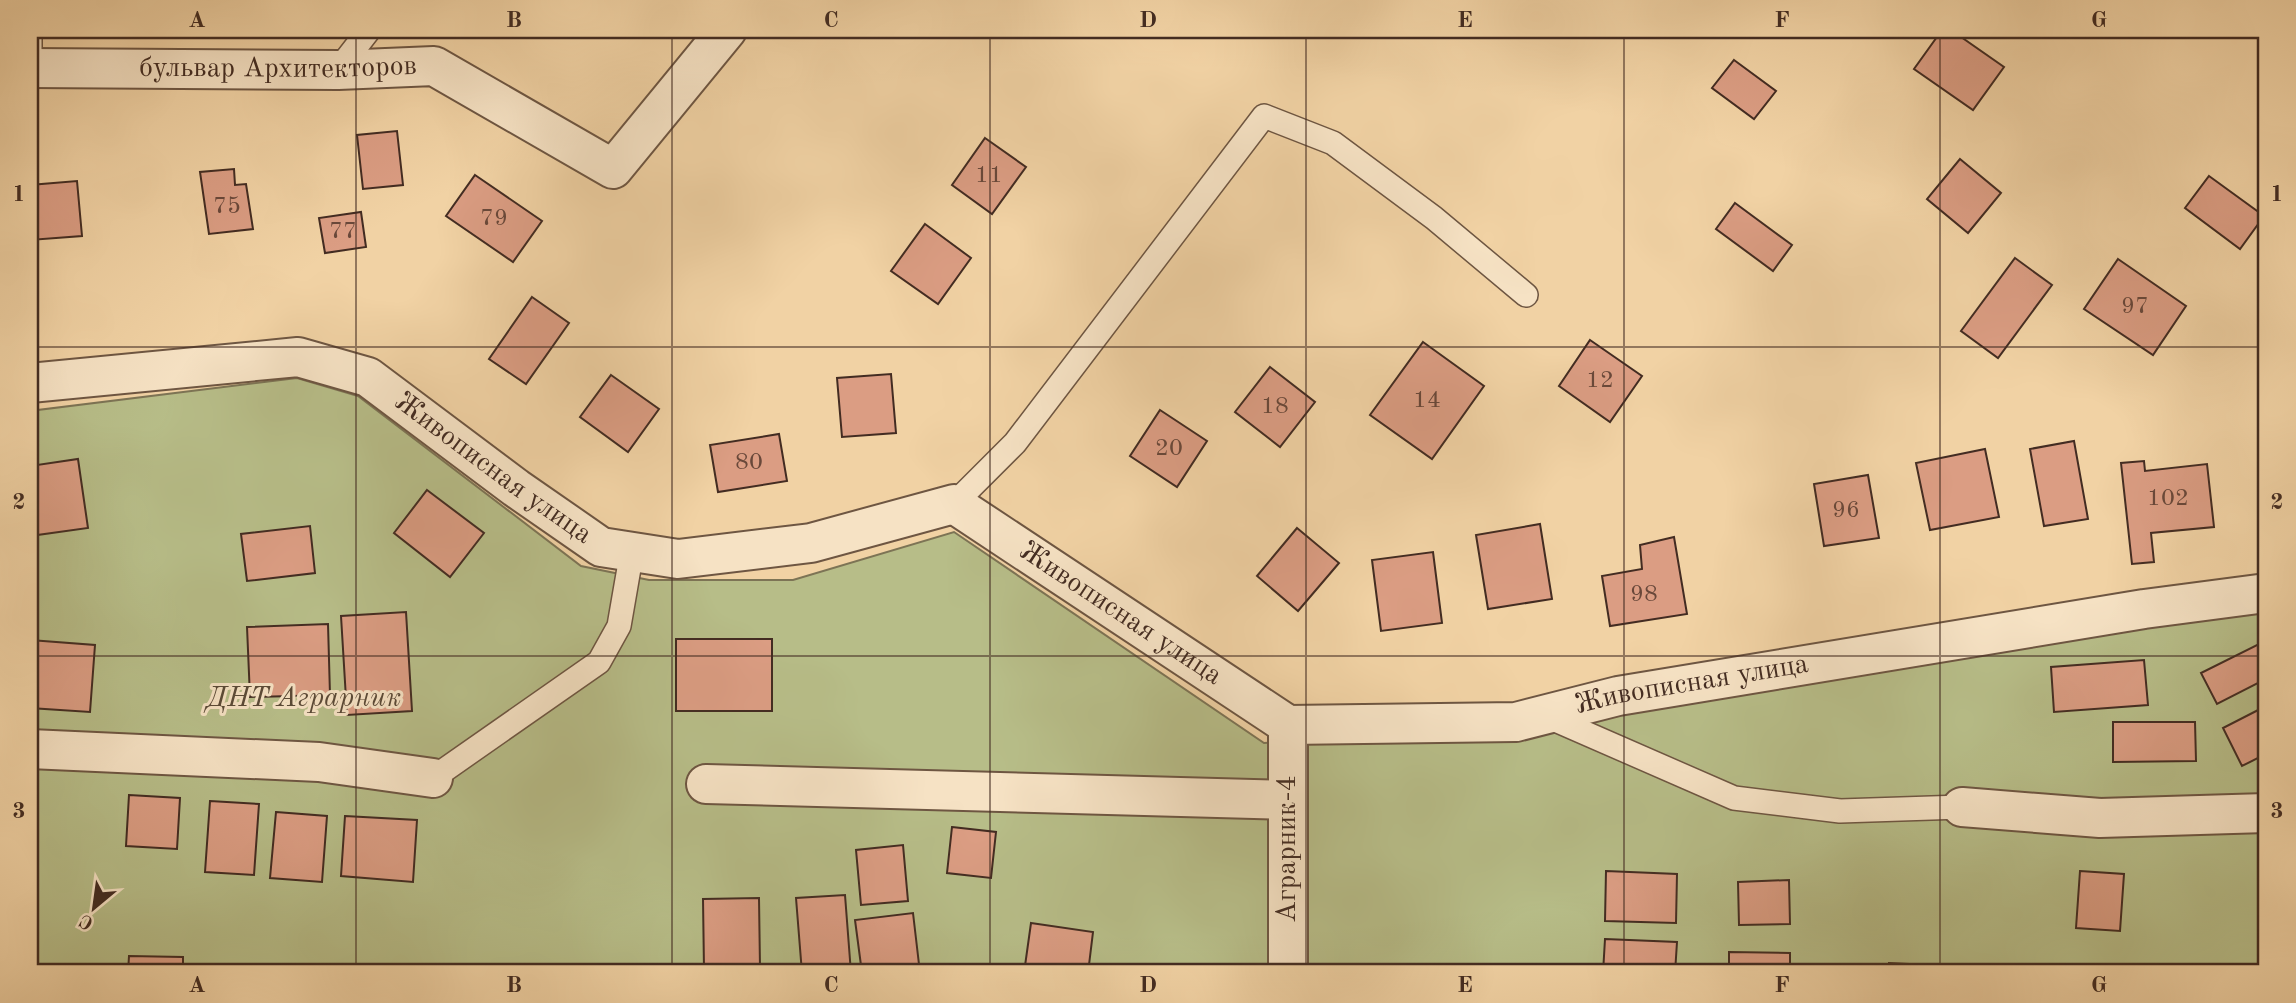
<svg xmlns="http://www.w3.org/2000/svg" width="2296" height="1003" viewBox="0 0 2296 1003" font-family="'Old Standard TT',serif">
<style>
.green{fill:#b7bd88;stroke:#7d7455;stroke-width:2}
.building{fill:#db9d83;stroke:#432c22;stroke-width:2}
.lines{fill:none;stroke-linecap:round;stroke-linejoin:round}
.lane-casing{stroke:#6e5642;stroke-width:26}
.street-casing{stroke:#6e5642;stroke-width:42}
.lane{stroke:#f6e2c4;stroke-width:23}
.street{stroke:#f6e2c4;stroke-width:38}
.grid{fill:none;stroke:#432c22;stroke-width:2;stroke-opacity:0.55}
.labels{text-anchor:middle;dominant-baseline:central;stroke-width:6;stroke-linejoin:round;paint-order:stroke}
.number-label{font-size:24px;fill:#69483a}
.street-label{font-size:28px;fill:#432c22;stroke:#f6e2c4}
.park-label{font-size:28px;font-style:italic;fill:#5a4936;stroke:#f6e2c4}
.neatline{fill:none;stroke:#432c22;stroke-width:2.5}
.grid-label{font-size:23px;text-anchor:middle;font-weight:bold;fill:#432c22}
</style>
<rect width="100%" height="100%" fill="#f1d2a4"/>
<filter id="stains"><feTurbulence type="fractalNoise" baseFrequency=".00286" numOctaves="4"/><feColorMatrix values="0 0 0 0 .2 0 0 0 0 .09 0 0 0 0 .02 0 0 0 .5 -.17"/></filter>
<radialGradient id="worn" r=".72"><stop offset=".6" stop-color="#630" stop-opacity="0"/><stop offset="1" stop-color="#630" stop-opacity=".3"/></radialGradient>
<!-- green -->
<polygon class="green" points="297,378 358,396 581,566 649,580 793,580 954,532 1264,743 1572,724 1987,645 2266,610 2266,973 30,973 30,411"/>
<!-- building -->
<g class="building">
<polygon points="1942,30 1951,30 2004,67 1973,110 1914,69"/>
<polygon points="1734,60 1776,91 1754,119 1712,88"/>
<polygon points="397,131 403,185 363,189 357,135"/>
<polygon points="985,138 1026,167 992,214 952,185"/>
<polygon points="1960,159 2001,193 1968,233 1927,199"/>
<polygon points="234,169 235,185 246,184 253,229 209,234 200,172"/>
<polygon points="475,175 542,221 513,262 446,216"/>
<polygon points="2209,176 2264,216 2240,249 2185,208"/>
<polygon points="77,181 82,236 30,240 30,185"/>
<polygon points="1735,203 1792,245 1773,271 1716,229"/>
<polygon points="361,212 366,247 325,253 319,218"/>
<polygon points="925,224 971,258 938,304 891,271"/>
<polygon points="2015,258 2052,285 1998,358 1961,331"/>
<polygon points="2118,259 2186,306 2153,355 2084,309"/>
<polygon points="532,297 569,323 526,384 489,359"/>
<polygon points="1590,340 1642,376 1610,422 1559,386"/>
<polygon points="1423,342 1484,386 1432,459 1370,415"/>
<polygon points="1270,367 1315,402 1280,447 1235,412"/>
<polygon points="891,374 896,433 842,437 837,378"/>
<polygon points="611,375 659,409 628,452 580,417"/>
<polygon points="1160,410 1207,441 1177,487 1130,456"/>
<polygon points="779,434 787,481 718,492 710,445"/>
<polygon points="2074,441 2088,519 2044,526 2030,449"/>
<polygon points="1985,449 1999,517 1930,530 1916,463"/>
<polygon points="78,459 88,528 30,536 30,466"/>
<polygon points="2144,461 2145,471 2207,464 2214,527 2151,533 2154,562 2132,564 2121,463"/>
<polygon points="1868,475 1879,538 1824,546 1814,484"/>
<polygon points="2260,479 2266,479 2266,534"/>
<polygon points="427,490 484,533 450,577 394,533"/>
<polygon points="1540,524 1552,599 1488,609 1476,535"/>
<polygon points="310,526 315,573 247,581 241,534"/>
<polygon points="1297,528 1339,563 1298,611 1257,576"/>
<polygon points="1674,537 1687,614 1610,626 1602,576 1642,569 1640,545"/>
<polygon points="1433,552 1442,623 1381,631 1372,560"/>
<polygon points="406,612 412,711 347,715 341,616"/>
<polygon points="328,624 330,695 250,697 247,627"/>
<rect x="676" y="639" width="96" height="72"/>
<polygon points="30,640 95,645 90,712 30,708"/>
<polygon points="2259,644 2266,658 2266,679 2217,704 2201,673"/>
<polygon points="2144,660 2148,705 2054,712 2051,667"/>
<polygon points="2266,706 2266,754 2242,766 2223,728"/>
<polygon points="2113,722 2195,722 2196,761 2113,762"/>
<polygon points="129,795 180,798 177,849 126,846"/>
<polygon points="210,801 259,804 254,875 205,872"/>
<polygon points="276,812 327,816 322,882 270,878"/>
<polygon points="345,816 417,820 413,882 341,876"/>
<polygon points="952,827 996,832 991,878 947,873"/>
<polygon points="903,845 908,901 861,905 856,850"/>
<polygon points="1606,871 1677,874 1676,923 1605,921"/>
<polygon points="2080,871 2124,874 2120,931 2076,928"/>
<polygon points="1789,880 1790,924 1739,925 1738,882"/>
<polygon points="845,895 851,973 802,973 796,898"/>
<polygon points="759,898 760,968 704,969 703,899"/>
<polygon points="913,913 920,973 862,973 855,920"/>
<polygon points="1031,923 1093,932 1088,973 1024,973"/>
<polygon points="1605,939 1677,942 1675,973 1603,973"/>
<polygon points="1729,952 1790,953 1790,973 1729,973"/>
<polygon points="129,956 183,957 183,973 128,973"/>
<polygon points="1889,963 1949,966 1949,973 1889,973"/>
<polygon points="2124,964 2124,973 2084,973 2083,967"/>
<polygon points="2202,964 2203,973 2143,973 2142,967"/>
</g>
<g class="lines">
<defs>
<g id="lane">
<polyline points="30,67 30,30"/>
<polyline points="338,70 369,30"/>
<polyline points="954,504 1015,443 1264,116 1333,143 1434,218 1526,295"/>
<polyline points="1544,715 1734,798 1840,811 1962,807"/>
<polyline points="433,778 599,662 619,626 632,551"/>
</g>
<g id="street">
<path id="s1" d="M 30,68 L 338,70 L 434,66 L 613,169 L 727,30"/>
<path id="s2" d="M 30,383 L 298,357 L 368,377 L 516,488 L 601,547 L 678,559 L 811,543 L 954,504 L 1288,725 L 1516,722 L 1618,696 L 2144,609 L 2266,593"/>
<polyline points="1288,725 1288,973"/>
<polyline points="30,749 319,762 433,778"/>
<polyline points="706,784 1288,800"/>
<polyline points="1962,807 2100,818 2266,813"/>
</g>
</defs>
<!-- lane casing -->
<use href="#lane" class="lane-casing"/>
<!-- street casing -->
<use href="#street" class="street-casing"/>
<!-- lane -->
<use href="#lane" class="lane"/>
<!-- street -->
<use href="#street" class="street"/>
</g>
<!-- grid -->
<path class="grid" d="M 356,30 L 356,973M 672,30 L 672,973M 990,30 L 990,973M 1306,30 L 1306,973M 1624,30 L 1624,973M 1940,30 L 1940,973M 30,347 L 2266,347M 30,656 L 2266,656"/>
<g class="labels">
<!-- number labels -->
<g class="number-label">
<text x="989" y="176">11</text>
<text x="227" y="207">75</text>
<text x="494" y="219">79</text>
<text x="343" y="232">77</text>
<text x="2135" y="307">97</text>
<text x="1600" y="381">12</text>
<text x="1427" y="401">14</text>
<text x="1275" y="407">18</text>
<text x="1169" y="449">20</text>
<text x="749" y="463">80</text>
<text x="2168" y="499">102</text>
<text x="1846" y="511">96</text>
<text x="1644" y="595">98</text>
</g>
<!-- street labels -->
<g class="street-label">
<text stroke="none"><textPath href="#s1" startOffset="248">бульвар Архитекторов</textPath></text>
<text stroke="none"><textPath href="#s2" startOffset="497">Живописная улица</textPath></text>
<text stroke="none"><textPath href="#s2" startOffset="1190">Живописная улица</textPath></text>
<text stroke="none"><textPath href="#s2" startOffset="1799">Живописная улица</textPath></text>
<text transform="translate(1288 849) rotate(-90)">Аграрник-4</text>
</g>
<!-- park labels -->
<g class="park-label">
<text x="304" y="699">ДНТ Аграрник</text>
</g>
</g>
<!-- margin -->
<rect width="2296" height="1003" fill="none" stroke="#f1d2a4" stroke-width="77"/>
<!-- north arrow -->
<g transform="translate(94 908) rotate(209)" stroke="#f6e2c4" stroke-width="5" paint-order="stroke">
<path d="M0-5L12 26L0 18L-12 26Z" fill="#432c22"/>
<text y="-10" font-size="19" font-weight="bold" text-anchor="middle" fill="#432c22">С</text>
</g>
<rect x="38" y="38" width="2220" height="926" class="neatline"/>
<g class="grid-label">
<text x="197" y="27">A</text>
<text x="514" y="27">B</text>
<text x="831" y="27">C</text>
<text x="1148" y="27">D</text>
<text x="1465" y="27">E</text>
<text x="1782" y="27">F</text>
<text x="2099" y="27">G</text>
<text x="19" y="201">1</text>
<text x="2277" y="201">1</text>
<text x="19" y="509">2</text>
<text x="2277" y="509">2</text>
<text x="19" y="818">3</text>
<text x="2277" y="818">3</text>
<text x="197" y="992">A</text>
<text x="514" y="992">B</text>
<text x="831" y="992">C</text>
<text x="1148" y="992">D</text>
<text x="1465" y="992">E</text>
<text x="1782" y="992">F</text>
<text x="2099" y="992">G</text>
</g>
<rect width="100%" height="100%" filter="url(#stains)"/>
<rect width="100%" height="100%" fill="url(#worn)"/>
</svg>
